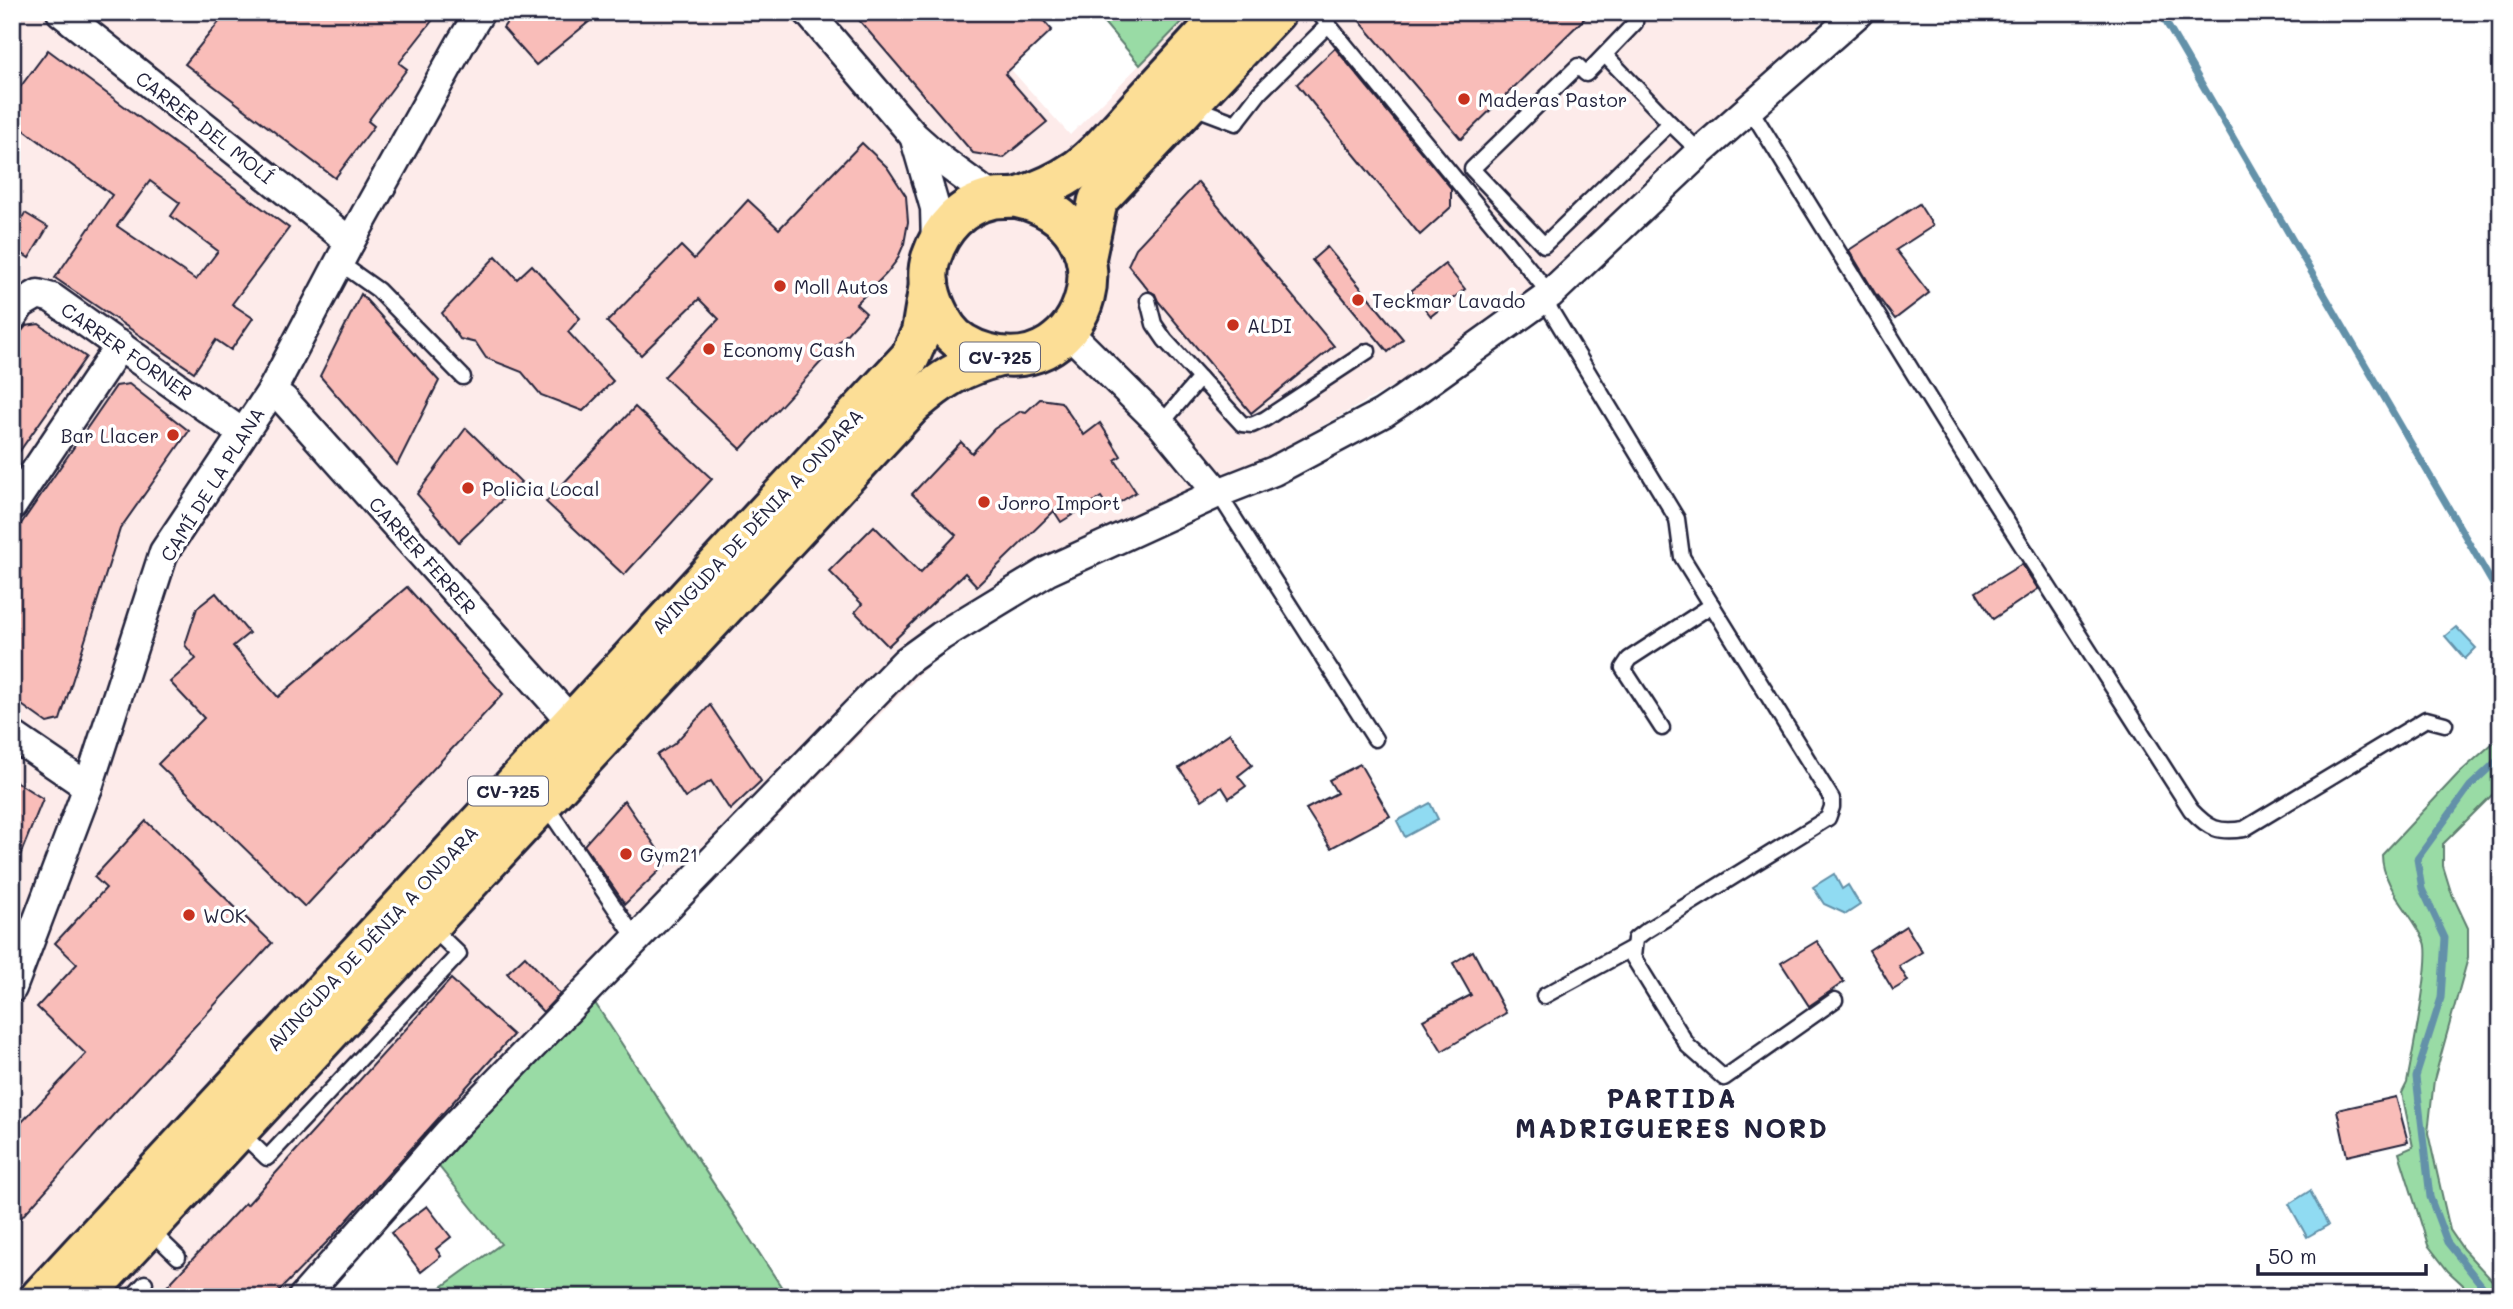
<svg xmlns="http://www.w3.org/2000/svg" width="2513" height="1309" viewBox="0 0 2513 1309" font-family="Mali,sans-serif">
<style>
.built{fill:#fdebea}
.green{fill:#99dba5;stroke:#5e7e70;stroke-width:2}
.water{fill:#90dbf2;stroke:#6491a9;stroke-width:2}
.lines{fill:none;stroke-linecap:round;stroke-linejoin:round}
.stream{stroke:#6491a9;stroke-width:7}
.building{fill:#f9bdb9;stroke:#22223b;stroke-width:2;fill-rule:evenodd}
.service-casing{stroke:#22223b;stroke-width:19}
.minor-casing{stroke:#22223b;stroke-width:33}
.primary-casing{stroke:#22223b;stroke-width:44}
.service{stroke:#fff;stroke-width:14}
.minor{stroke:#fff;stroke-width:28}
.primary{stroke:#fcde96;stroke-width:38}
.poi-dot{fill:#c8321e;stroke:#fff;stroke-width:2.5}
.labels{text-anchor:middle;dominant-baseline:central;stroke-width:7;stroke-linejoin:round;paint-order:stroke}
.shield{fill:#fff;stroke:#646476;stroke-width:2}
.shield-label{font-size:18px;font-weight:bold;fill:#22223b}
.poi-label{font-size:19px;fill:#22223b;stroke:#fff;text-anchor:start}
.street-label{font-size:19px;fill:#22223b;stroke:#fff}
.district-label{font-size:26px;font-weight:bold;letter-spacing:2px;fill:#22223b;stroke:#fff}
</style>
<rect width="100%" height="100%" fill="#fff"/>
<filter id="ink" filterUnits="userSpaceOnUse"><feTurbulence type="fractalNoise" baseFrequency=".0143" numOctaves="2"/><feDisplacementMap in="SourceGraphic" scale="14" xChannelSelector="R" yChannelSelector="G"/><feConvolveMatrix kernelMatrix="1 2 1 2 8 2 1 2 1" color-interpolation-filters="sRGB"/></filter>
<g filter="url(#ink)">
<!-- built -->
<polygon class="built" points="12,12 959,12 1070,135 1192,12 1832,12 1531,291 1434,363 1217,485 1118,527 931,663 595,1003 443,1147 319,1297 12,1297"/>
<!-- green -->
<g class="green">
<polygon points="1095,12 1192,12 1140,65"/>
<path d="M 2501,736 L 2501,786 L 2443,844 L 2443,866 L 2451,892 L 2468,928 L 2468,958 L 2434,1080 L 2428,1133 L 2450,1230 L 2463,1249 L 2501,1290 L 2501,1297 L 2476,1297 L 2448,1271 L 2428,1245 L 2399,1153 L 2413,1147 L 2402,1093 L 2407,1083 C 2411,1059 2432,958 2425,942 C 2413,914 2382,887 2382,855 L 2458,774 Z"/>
<polygon points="595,1003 788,1297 428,1297 501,1244 433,1159"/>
</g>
<!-- water -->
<g class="water">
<polygon points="2456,627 2476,648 2465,659 2445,636"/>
<polygon points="1430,803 1438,819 1405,837 1397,821"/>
<polygon points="1834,874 1842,889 1848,885 1860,905 1846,914 1824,904 1813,887"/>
<polygon points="2310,1191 2328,1225 2307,1237 2289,1204"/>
</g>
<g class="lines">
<!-- stream -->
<g class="stream">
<polyline points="2160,12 2501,598"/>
<polyline points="2491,1297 2447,1242 2430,1197 2416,1077 2441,998 2445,938 2422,889 2417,859 2470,786 2501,757"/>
</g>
</g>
<!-- building -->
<g class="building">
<polygon points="227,12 439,12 399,63 407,69 368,121 374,126 335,178 185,64"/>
<polygon points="514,12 601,12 536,65 503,28"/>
<polygon points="852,12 1036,12 1052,30 1005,74 1047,122 1003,158 973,153"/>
<polygon points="1352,12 1591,12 1461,139"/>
<polygon points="1335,48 1451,188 1451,207 1420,235 1297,84"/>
<path d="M 48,50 L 289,228 L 232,304 L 253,318 L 231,350 L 216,340 L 194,372 L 55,278 L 112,195 L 12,121 L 12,98 ZM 150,181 L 180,203 L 171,216 L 218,251 L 196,280 L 117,226 Z"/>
<polygon points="862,143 887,167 906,196 908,222 904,244 897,260 886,274 856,304 866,313 741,449 664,377 719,319 699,299 641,355 607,322 681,246 694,259 748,200 779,229"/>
<polygon points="1198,182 1334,346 1251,413 1158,301 1155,294 1149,291 1128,265 1136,248"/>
<polygon points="1919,204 1933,226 1896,250 1929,293 1895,319 1875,293 1849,250"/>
<polygon points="25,213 48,227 29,258 12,247 12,234"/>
<polygon points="1327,247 1403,339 1388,352 1312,260"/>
<polygon points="496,256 517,279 532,265 580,318 568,332 613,381 583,411 541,395 522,372 486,358 476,343 460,339 442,313"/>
<polygon points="1445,264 1465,289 1431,316 1411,291"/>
<polygon points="361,294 439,381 397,465 320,376"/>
<polygon points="39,324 86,357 12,462 12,343 26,326"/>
<polygon points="129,384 189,431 120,529 60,720 47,723 12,698 12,537 116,386"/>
<polygon points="1040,399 1061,402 1084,435 1100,423 1121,456 1115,460 1136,492 1109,509 1101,497 1061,522 1054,511 977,586 965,573 888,646 855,612 862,604 829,571 874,526 920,573 956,535 912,494 961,442 972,453 994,429 1021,411 1026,412"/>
<polygon points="635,407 712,479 624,575 546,502"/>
<polygon points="466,428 521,482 459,542 417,494"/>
<polygon points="2022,564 2038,589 1993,619 1976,592"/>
<polygon points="407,587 503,694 305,907 158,764 204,718 170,682 196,659 185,645 197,608 216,593 249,633 233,646 278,697"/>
<polygon points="710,705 761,781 730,810 711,781 685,798 657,755 674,744"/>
<polygon points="1230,733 1252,765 1238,776 1246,786 1229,798 1222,787 1202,800 1179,768"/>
<polygon points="1360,764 1390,816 1331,848 1306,809 1337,793 1329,780"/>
<polygon points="12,779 43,799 13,873 12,872"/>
<polygon points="624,800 667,863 625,904 584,845"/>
<polygon points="146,821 272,943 131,1095 12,1228 12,1114 22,1122 86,1054 37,1007 77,964 55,943 106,888 94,877"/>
<polygon points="1906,926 1922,952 1899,966 1908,981 1893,990 1869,950"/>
<polygon points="1817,941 1844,982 1809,1006 1781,963"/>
<polygon points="1473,951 1506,1013 1442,1051 1423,1020 1471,995 1453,963"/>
<polygon points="525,956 560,994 543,1012 507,973"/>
<polygon points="451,979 513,1035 332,1237 273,1297 157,1297 245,1203 247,1205"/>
<polygon points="2396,1097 2408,1142 2347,1156 2337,1110"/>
<polygon points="427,1206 451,1237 436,1249 441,1256 421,1272 391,1233"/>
</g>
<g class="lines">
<defs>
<g id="service">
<polyline points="1318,12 1550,294 1548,306 1677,519 1682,557 1832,799 1832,807 1828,818 1644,932 1635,939 1633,957 1688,1046 1724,1078 1835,1000"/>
<polyline points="1636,12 1635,23 1586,74 1578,66 1472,169 1544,245 1670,123 1700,152"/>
<polyline points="1605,55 1670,123"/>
<polyline points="1191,106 1236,123 1260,92 1329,24"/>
<path d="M 1749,107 L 1964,455 L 2191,810 C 2209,829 2218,833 2244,829 L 2426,719 L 2445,724"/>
<polyline points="340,263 378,290 463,377"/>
<polyline points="1148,300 1154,324 1165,340 1242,424 1252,425 1265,419 1368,351"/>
<polyline points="1161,424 1200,378"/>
<polyline points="1218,493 1375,739"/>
<polyline points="1662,728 1623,668 1629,659 1712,605"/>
<polyline points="545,804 636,939"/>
<polyline points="1544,996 1632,948"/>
<polyline points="240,1132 267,1158 459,954 430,926"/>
<polyline points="149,1229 178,1257"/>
<polyline points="132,1297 145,1283"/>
</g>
<g id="minor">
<polyline points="61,12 350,242"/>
<polyline points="808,12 914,136 940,159 993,198"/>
<polyline points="915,139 935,208 936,244"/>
<polyline points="12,317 21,304 38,294 52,298 242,433"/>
<polyline points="1067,331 1161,424 1218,493"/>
<polyline points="271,392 284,400 572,722"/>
<polyline points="12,506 120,345"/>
<polyline points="12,735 88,787"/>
<polyline points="12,988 88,787 164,552 271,392 350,242 461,43 480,12"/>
<polyline points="303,1297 448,1133 905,662 941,636 1048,571 1218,493 1274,471 1383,413 1401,401 1550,294 1700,152 1859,12"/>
</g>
<g id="primary">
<path d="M 1017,198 C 1137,224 1088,383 986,353 C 972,349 956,341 947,328 C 934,308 923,283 931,258 C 941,228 961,206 992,199 C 1001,197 1010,199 1019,197 C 1038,191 1060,181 1076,170 C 1098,154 1118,130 1136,110 C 1166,77 1196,45 1226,12"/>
<polyline points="1086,258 1098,200 1276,12"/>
<polyline points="40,1297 910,357 921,332 929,284"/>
<path d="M 84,1297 L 912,405 C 942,379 960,367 999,357"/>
</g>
</defs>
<!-- service casing -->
<use href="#service" class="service-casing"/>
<!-- minor casing -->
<use href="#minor" class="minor-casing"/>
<!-- primary casing -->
<use href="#primary" class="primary-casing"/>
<!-- service -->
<use href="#service" class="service"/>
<!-- minor -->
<use href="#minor" class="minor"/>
<!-- primary -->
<use href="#primary" class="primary"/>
</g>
</g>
<!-- markers -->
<g class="poi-dot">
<circle cx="1464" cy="99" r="7"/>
<circle cx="780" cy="286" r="7"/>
<circle cx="1358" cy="300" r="7"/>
<circle cx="1233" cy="325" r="7"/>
<circle cx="709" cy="349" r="7"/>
<circle cx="173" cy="435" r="7"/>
<circle cx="468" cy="488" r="7"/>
<circle cx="984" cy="502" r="7"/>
<circle cx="626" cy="854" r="7"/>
<circle cx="189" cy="915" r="7"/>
</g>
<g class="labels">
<!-- shield labels -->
<g class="shield">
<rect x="960" y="342.5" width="80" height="29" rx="5"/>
<rect x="468" y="776.5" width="80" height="29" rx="5"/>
</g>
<g class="shield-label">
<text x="1000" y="357">CV-725</text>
<text x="508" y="791">CV-725</text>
</g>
<!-- poi labels -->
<g class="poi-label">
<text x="1478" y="99">Maderas Pastor</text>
<text x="794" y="286">Moll Autos</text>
<text x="1372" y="300">Teckmar Lavado</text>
<text x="1247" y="325">ALDI</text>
<text x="723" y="349">Economy Cash</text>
<text x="159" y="435" text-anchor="end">Bar Llacer</text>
<text x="482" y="488">Policia Local</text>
<text x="998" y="502">Jorro Import</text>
<text x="640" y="854">Gym21</text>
<text x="203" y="915">WOK</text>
</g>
<!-- street labels -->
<g class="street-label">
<text transform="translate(205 127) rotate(38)">CARRER DEL MOLÍ</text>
<text transform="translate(127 351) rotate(35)">CARRER FORNER</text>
<text transform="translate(212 484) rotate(-58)">CAMÍ DE LA PLANA</text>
<text transform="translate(757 521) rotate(-47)">AVINGUDA DE DÉNIA A ONDARA</text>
<text transform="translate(423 555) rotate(48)">CARRER FERRER</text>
<text transform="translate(372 938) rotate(-47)">AVINGUDA DE DÉNIA A ONDARA</text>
</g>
<!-- district labels -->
<g class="district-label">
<text x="1672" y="1098">PARTIDA<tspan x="1672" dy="30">MADRIGUERES NORD</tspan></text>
</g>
</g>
<!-- margin -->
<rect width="2513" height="1309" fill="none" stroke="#fff" stroke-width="42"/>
<rect x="21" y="21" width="2471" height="1267" fill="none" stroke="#22223b" stroke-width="2.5" filter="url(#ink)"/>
<!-- scale -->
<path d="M2258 1264v10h168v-10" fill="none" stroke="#22223b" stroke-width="3.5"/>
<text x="2268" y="1264" font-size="21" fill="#22223b" stroke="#ffffff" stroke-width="5" paint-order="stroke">50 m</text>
</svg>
